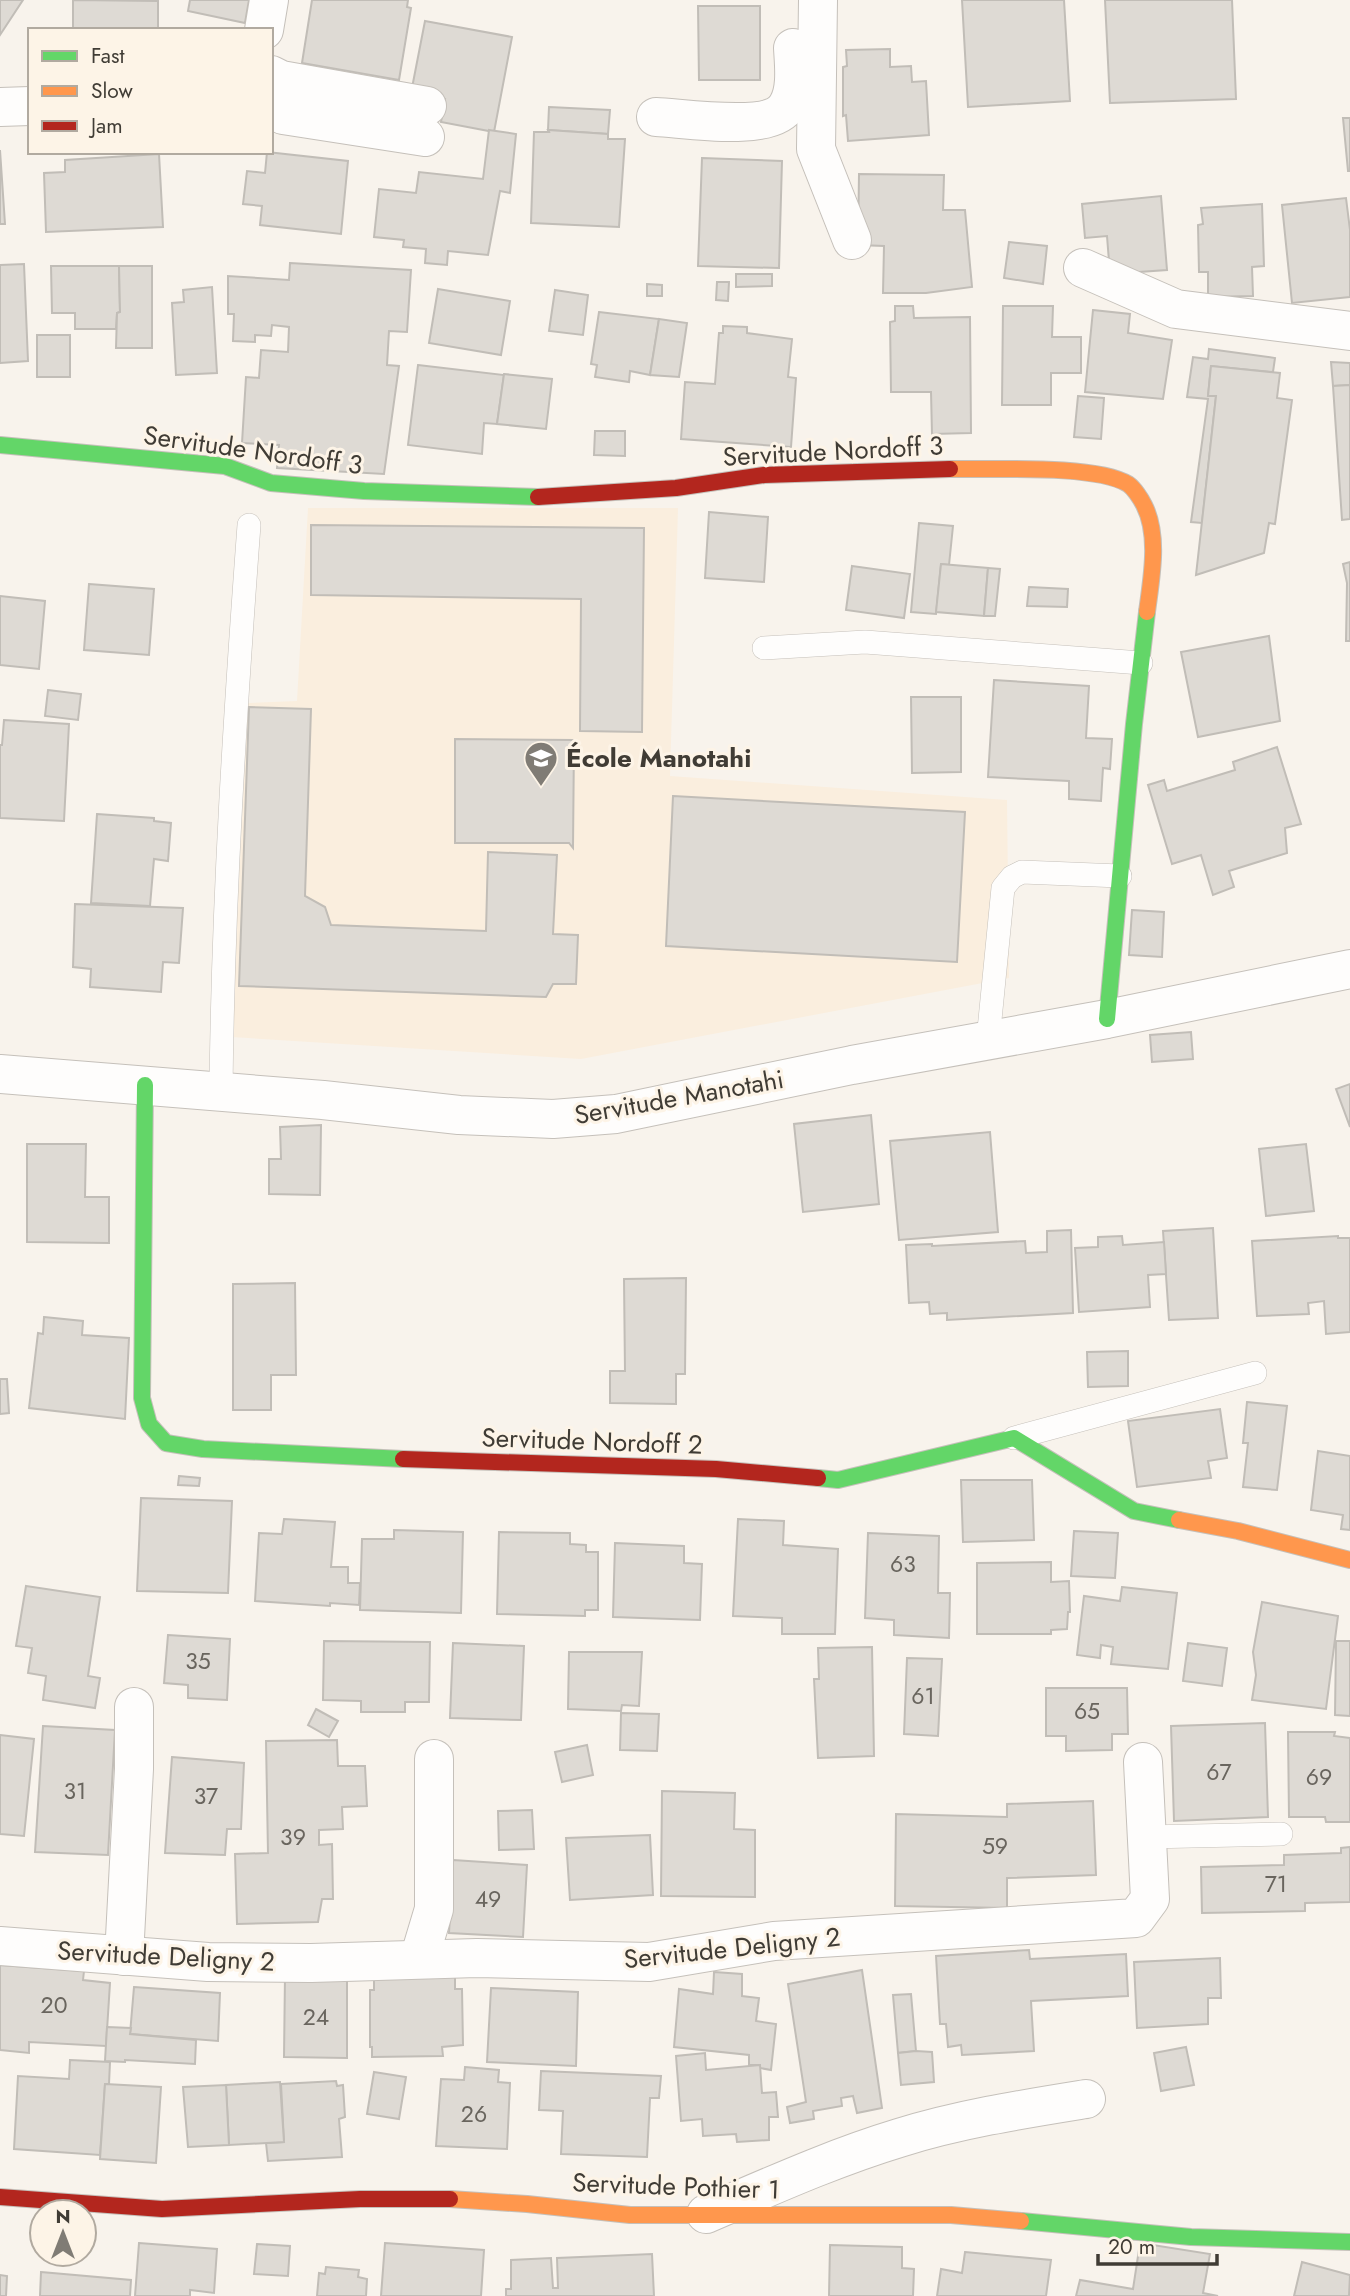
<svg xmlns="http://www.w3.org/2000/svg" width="1350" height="2296" viewBox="0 0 1350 2296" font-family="Jost,sans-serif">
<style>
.built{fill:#faeede}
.building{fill:#dedad4;stroke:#c1bdb7;stroke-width:2}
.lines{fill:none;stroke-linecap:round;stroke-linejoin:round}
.lane-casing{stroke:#c5c0ba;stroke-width:24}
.street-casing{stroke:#c5c0ba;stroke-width:40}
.fast-casing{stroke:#c5c0ba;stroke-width:18}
.slow-casing{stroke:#c5c0ba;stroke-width:18}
.jam-casing{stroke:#c5c0ba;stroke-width:18}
.lane{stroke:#fefdfc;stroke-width:23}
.street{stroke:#fefdfc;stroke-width:38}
.fast{stroke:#63d668;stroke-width:16}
.slow{stroke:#ff974d;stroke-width:16}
.jam{stroke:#b3261e;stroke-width:16}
.labels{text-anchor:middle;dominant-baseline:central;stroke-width:6;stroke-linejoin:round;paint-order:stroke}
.number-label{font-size:23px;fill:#69655e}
.street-label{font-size:26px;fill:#403c35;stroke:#fdf4e7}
.poi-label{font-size:26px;font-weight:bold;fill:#403c35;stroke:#fdf4e7;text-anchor:start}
</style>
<rect width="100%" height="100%" fill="#f8f3ec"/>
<!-- built -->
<polygon class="built" points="308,508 678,508 670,776 1007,800 1009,978 581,1059 231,1037 248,703 297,701"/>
<!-- building -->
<g class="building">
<polygon points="0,0 23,0 0,35"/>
<polygon points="73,0 158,1 158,30 73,30"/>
<polygon points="190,0 249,0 245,23 188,11"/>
<polygon points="312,0 408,0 407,7 411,8 399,80 302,63"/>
<polygon points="962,0 1064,0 1070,101 968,107"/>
<polygon points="1105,0 1232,0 1236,99 1110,103"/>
<polygon points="698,6 760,6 760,80 699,80"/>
<polygon points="425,21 512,37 494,132 441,122 445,99 411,93"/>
<polygon points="890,49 890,67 911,66 912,82 926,81 929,135 848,141 846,115 843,116 843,67 847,66 846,50"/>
<polygon points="549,107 610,110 608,134 548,130"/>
<polygon points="1343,118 1350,118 1350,171 1348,171"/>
<polygon points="489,130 516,134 510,193 500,191 488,255 448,251 447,265 425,263 426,249 403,247 404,240 374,237 379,189 416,193 419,172 483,179"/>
<polygon points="548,130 608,134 608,139 625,139 619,227 531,223 534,132 549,132"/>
<polygon points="0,150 5,224 0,224"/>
<polygon points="267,152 348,161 341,234 260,225 262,206 243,204 247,171 265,173"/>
<polygon points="159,154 163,227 46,232 44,173 65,172 65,160"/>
<polygon points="702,158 782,161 779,268 698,266"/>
<polygon points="859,174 944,175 943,210 965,210 972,287 926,293 883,293 884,246 858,245"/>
<polygon points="1161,196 1167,270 1110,274 1107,236 1085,238 1082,204"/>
<polygon points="1346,198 1350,230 1350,297 1292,303 1282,205"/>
<polygon points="1262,204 1264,266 1252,267 1253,296 1208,297 1208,272 1199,272 1198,225 1203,224 1201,208"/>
<polygon points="1009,242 1047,246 1043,284 1004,278"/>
<polygon points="290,263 411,270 407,332 389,331 387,365 399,366 384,474 277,468 279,445 242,443 246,377 259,378 261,350 288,352 289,327 272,325 271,336 255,335 255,342 233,341 234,314 228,314 228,276 289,280"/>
<polygon points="24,264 28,361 0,363 0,265"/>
<polygon points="51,266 119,266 120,312 117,313 116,329 75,329 75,313 52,313"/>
<polygon points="119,266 152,266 152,348 116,348 117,313 120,312"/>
<polygon points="736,274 772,274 772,286 736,287"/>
<polygon points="717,282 729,282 728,301 716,300"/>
<polygon points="647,284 662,285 662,296 647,296"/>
<polygon points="212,287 217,373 176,375 172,303 184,302 183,290"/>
<polygon points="438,289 510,301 501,355 429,343"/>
<polygon points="555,290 588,295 583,335 549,331"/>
<polygon points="895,306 913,306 914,318 970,317 971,433 932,434 931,392 891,392 890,322 895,321"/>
<polygon points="1003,306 1053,306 1052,337 1081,337 1081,373 1051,373 1051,405 1002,405"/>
<polygon points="1093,310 1130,314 1128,333 1172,340 1163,399 1085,392"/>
<polygon points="599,312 659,319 650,375 630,371 629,382 595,377 597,365 591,364"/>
<polygon points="659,319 687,323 679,377 650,375"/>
<polygon points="723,326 747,327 747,333 792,339 788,377 796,378 791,447 681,439 685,382 715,384 719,333 723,333"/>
<rect x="37" y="335" width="33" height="42"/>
<polygon points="1209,349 1275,358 1273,372 1211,366 1208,396 1216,396 1202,523 1191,522 1208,399 1187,397 1193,357 1208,359"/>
<polygon points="1331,362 1350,363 1350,385 1333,386"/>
<polygon points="418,365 504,375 497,424 484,423 482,454 408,445"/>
<polygon points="1211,366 1280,373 1277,398 1292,400 1275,524 1269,523 1264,553 1196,575 1216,396 1208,396"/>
<polygon points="504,374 552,379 546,429 497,424"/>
<polygon points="1350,385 1350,519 1342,520 1333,386"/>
<polygon points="1078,396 1104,398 1101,439 1074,437"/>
<polygon points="595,431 625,431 625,456 594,455"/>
<polygon points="709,512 768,517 764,582 705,578"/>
<polygon points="919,523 953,526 949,565 941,564 936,614 911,612"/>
<polygon points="311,525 644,528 642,732 580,731 581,599 311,595"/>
<polygon points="1350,562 1350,641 1346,641 1347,583 1343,564"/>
<polygon points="941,564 988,568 984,616 936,612"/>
<polygon points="852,566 910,574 904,618 846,610"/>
<polygon points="988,568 1000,569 995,616 984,616"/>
<polygon points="89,584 154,589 149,655 84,650"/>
<polygon points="1029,587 1068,589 1067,607 1027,606"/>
<polygon points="0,596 45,601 39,669 0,665"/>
<polygon points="1269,636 1280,721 1198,737 1181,652"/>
<polygon points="994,680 1089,686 1086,738 1112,739 1110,769 1103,768 1101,801 1069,799 1069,781 988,777"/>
<polygon points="48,690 81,694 78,720 45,716"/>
<polygon points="911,697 961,697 961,772 912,773"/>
<polygon points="249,707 311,709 305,896 325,907 331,925 486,931 488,852 557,855 553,934 578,935 576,984 553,984 546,997 239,986"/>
<polygon points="4,720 69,724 64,821 0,818 0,745 2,745"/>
<polygon points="455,739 574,740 573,848 569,843 455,843"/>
<polygon points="1277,747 1301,824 1285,828 1287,853 1229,871 1234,887 1213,895 1201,855 1172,864 1148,785 1164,780 1167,791 1235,770 1233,762"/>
<polygon points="673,796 965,812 957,962 666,946"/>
<polygon points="97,814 154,818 154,821 171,823 168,861 154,859 150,906 91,903"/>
<polygon points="75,904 183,908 179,963 163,962 161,992 90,987 91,969 73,967"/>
<polygon points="1132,910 1164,912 1162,957 1129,955"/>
<polygon points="1191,1032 1193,1059 1152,1062 1150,1035"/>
<polygon points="1350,1084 1350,1127 1336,1089"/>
<polygon points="871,1115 879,1204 803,1212 794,1124"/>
<polygon points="321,1125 320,1195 269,1194 269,1159 281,1159 280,1127"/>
<polygon points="990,1132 998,1232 899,1240 890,1141"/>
<polygon points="27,1144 86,1144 85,1197 109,1197 109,1243 27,1242"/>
<polygon points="1306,1144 1314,1211 1266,1216 1259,1149"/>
<polygon points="1213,1228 1218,1318 1169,1320 1163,1231"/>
<polygon points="1071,1230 1073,1313 947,1320 947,1313 930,1314 929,1302 909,1303 906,1245 932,1244 932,1246 1025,1241 1026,1253 1047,1252 1047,1231"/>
<polygon points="1122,1236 1123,1245 1164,1242 1166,1274 1148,1275 1150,1307 1079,1312 1075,1248 1098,1247 1098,1237"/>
<polygon points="1338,1236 1338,1238 1350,1238 1350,1332 1326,1334 1324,1301 1308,1303 1309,1314 1257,1316 1252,1241"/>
<polygon points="686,1278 685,1374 676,1374 676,1404 610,1403 610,1371 625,1371 624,1279"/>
<polygon points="295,1283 296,1375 271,1375 271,1410 233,1410 233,1284"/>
<polygon points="44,1317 83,1321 82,1335 129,1338 125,1419 29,1408 38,1333 43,1334"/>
<polygon points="1128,1351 1128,1386 1088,1387 1087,1352"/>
<polygon points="0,1379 7,1379 9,1413 0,1414"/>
<polygon points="1247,1402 1287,1406 1277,1490 1243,1487 1248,1443 1243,1443"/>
<polygon points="1220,1409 1227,1458 1208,1461 1211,1478 1137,1487 1128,1421"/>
<polygon points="1318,1451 1350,1456 1350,1530 1341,1529 1343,1515 1311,1510"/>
<polygon points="179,1476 200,1478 199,1486 178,1485"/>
<polygon points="961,1480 1032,1480 1034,1540 963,1542"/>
<polygon points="141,1498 232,1501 228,1593 137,1591"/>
<polygon points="284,1519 335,1522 331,1567 348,1567 348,1583 360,1583 359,1605 330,1603 330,1606 255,1601 259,1533 282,1534"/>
<polygon points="738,1519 784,1521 783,1545 838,1549 835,1634 782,1634 782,1618 733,1616"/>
<polygon points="394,1530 463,1532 461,1613 360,1610 362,1539 394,1539"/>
<polygon points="1074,1531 1118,1533 1115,1578 1071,1576"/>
<polygon points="499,1532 570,1533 570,1544 586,1545 586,1552 598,1552 598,1610 585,1610 585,1616 497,1614"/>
<polygon points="868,1533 939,1536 938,1593 950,1593 949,1638 894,1635 894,1620 865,1618"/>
<polygon points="615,1543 684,1546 684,1563 702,1564 700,1620 613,1617"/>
<polygon points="1051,1562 1051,1582 1069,1581 1070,1612 1068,1612 1067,1629 1051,1630 1051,1634 977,1634 977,1563"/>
<polygon points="26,1586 100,1597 88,1676 100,1678 95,1708 43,1700 46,1676 28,1673 32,1648 16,1646"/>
<polygon points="1122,1587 1177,1593 1168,1669 1111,1664 1113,1647 1101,1645 1100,1658 1077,1655 1084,1596 1120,1601"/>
<polygon points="1262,1602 1338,1616 1326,1709 1252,1700 1256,1675 1253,1652"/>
<polygon points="168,1635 230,1639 227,1700 188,1698 188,1685 164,1683"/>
<polygon points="324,1641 430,1642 429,1702 405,1702 405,1712 361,1712 361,1701 323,1700"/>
<polygon points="1336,1641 1350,1641 1350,1716 1335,1715"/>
<polygon points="453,1643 524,1646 521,1720 450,1718"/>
<polygon points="1188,1643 1227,1648 1222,1686 1183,1681"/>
<polygon points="872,1647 874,1756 818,1758 814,1679 819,1679 818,1648"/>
<polygon points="569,1652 642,1652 639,1706 622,1705 621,1711 568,1709"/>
<polygon points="907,1658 942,1659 938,1736 904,1734"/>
<polygon points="1046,1688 1127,1688 1128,1734 1112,1734 1112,1750 1066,1751 1066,1736 1046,1736"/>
<polygon points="316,1709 338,1721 329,1737 308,1725"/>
<polygon points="621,1713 659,1714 657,1751 620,1750"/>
<polygon points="1265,1723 1268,1817 1174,1821 1171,1726"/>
<polygon points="43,1726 115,1730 108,1855 35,1852"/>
<polygon points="1288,1732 1335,1732 1334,1736 1350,1738 1350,1822 1326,1822 1325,1817 1289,1817"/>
<polygon points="0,1735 34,1739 24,1836 0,1834"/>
<polygon points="337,1740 338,1766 365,1766 367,1806 342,1807 343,1829 319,1830 319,1845 332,1844 333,1899 322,1899 318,1922 237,1924 235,1854 268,1853 266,1741"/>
<polygon points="587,1745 593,1775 562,1782 555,1752"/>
<polygon points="172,1757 244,1763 241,1829 227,1829 225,1855 165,1853"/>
<polygon points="662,1791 735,1793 734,1829 755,1830 755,1897 661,1896"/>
<polygon points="1093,1801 1096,1875 1007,1878 1007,1908 895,1906 896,1814 1007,1817 1007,1804"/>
<polygon points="532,1810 534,1849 499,1850 498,1811"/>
<polygon points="650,1835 653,1895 570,1900 566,1838"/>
<polygon points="1350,1847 1350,1902 1305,1903 1305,1911 1202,1913 1201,1867 1284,1865 1284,1855 1341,1853 1341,1848"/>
<polygon points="453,1860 527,1865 523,1937 449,1933"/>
<polygon points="1029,1950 1030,1959 1126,1954 1128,1996 1031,2001 1034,2051 962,2055 961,2045 948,2047 946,2024 940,2024 936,1956"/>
<polygon points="1220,1958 1221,1998 1208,1998 1208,2024 1137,2028 1134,1962"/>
<polygon points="0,1965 84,1971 83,1980 110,1983 106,2046 29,2042 29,2053 0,2050"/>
<polygon points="862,1970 882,2108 857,2113 853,2096 841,2098 842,2106 813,2111 814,2119 790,2123 787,2107 806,2102 788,1984"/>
<polygon points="714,1972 742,1974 742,1996 759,1998 756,2021 776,2024 771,2070 760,2068 760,2065 749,2065 749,2055 674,2047 679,1989 713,1994"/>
<polygon points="455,1974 455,1989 462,1989 463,2045 442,2047 443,2056 372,2057 372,2047 370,2047 370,1990 374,1990 374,1975"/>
<polygon points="285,1975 347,1976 347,2058 284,2057"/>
<polygon points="134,1987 220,1993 218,2041 130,2034"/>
<polygon points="491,1988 578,1992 576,2066 487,2062"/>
<polygon points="911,1994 916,2051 898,2053 893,1995"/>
<polygon points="107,2027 131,2028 130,2034 196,2040 195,2064 125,2060 125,2062 105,2061"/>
<polygon points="1186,2047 1194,2085 1161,2091 1154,2053"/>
<polygon points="916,2051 932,2052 934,2082 901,2085 898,2053"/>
<polygon points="705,2053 706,2070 760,2065 762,2093 776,2092 778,2117 769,2117 769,2140 737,2142 736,2134 703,2136 702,2119 681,2121 676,2056"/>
<polygon points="70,2060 110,2062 109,2084 105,2084 100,2155 14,2149 18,2076 69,2079"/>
<polygon points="465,2067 499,2070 498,2082 510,2083 507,2149 436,2146 441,2079 464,2080"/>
<polygon points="541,2071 661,2076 659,2098 650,2098 647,2157 561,2154 563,2111 539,2110"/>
<polygon points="374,2072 406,2077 399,2119 367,2114"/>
<polygon points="336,2081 337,2086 343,2085 345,2117 339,2119 342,2157 268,2161 266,2143 284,2142 281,2084"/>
<polygon points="280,2082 284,2142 229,2145 226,2085"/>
<polygon points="105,2084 161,2087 156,2163 100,2159"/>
<polygon points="226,2085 229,2145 188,2147 183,2087"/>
<polygon points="139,2243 217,2249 214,2293 190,2290 190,2296 135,2296"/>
<polygon points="385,2243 484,2250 481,2296 381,2296"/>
<polygon points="1140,2243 1210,2254 1203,2293 1218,2296 1076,2296 1080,2280 1133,2289"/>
<polygon points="257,2244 290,2246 288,2276 254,2274"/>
<polygon points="830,2245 902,2247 902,2268 914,2269 913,2296 829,2296"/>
<polygon points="965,2252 1051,2260 1046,2296 937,2296 941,2269 962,2273"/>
<polygon points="652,2254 654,2296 506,2296 506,2289 511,2289 511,2260 551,2258 553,2288 558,2288 557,2258"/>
<polygon points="1302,2262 1350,2275 1349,2296 1294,2296"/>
<polygon points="326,2267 359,2270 358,2277 367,2279 366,2296 317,2296 319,2273 325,2274"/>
<polygon points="41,2272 131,2280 130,2296 40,2296"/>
<polygon points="0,2275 7,2276 6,2296 0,2296"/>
</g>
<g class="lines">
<defs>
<g id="lane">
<polyline points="764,648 865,642 1141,663"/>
<polyline points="988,1040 1003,888 1012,877 1022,872 1120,876"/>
<path d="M 221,1090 C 223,902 235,713 249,525"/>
<polyline points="1014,1438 1255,1373"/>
<polyline points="1147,1837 1281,1834"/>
</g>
<g id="street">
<polyline points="818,0 816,149 852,240"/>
<polyline points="264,30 269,0"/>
<polyline points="271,75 281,80 427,106"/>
<polyline points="0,107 30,106"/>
<polyline points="271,108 283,115 425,137"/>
<path d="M 656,117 C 684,118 771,133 787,106 C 797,90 794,66 793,48"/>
<polyline points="1083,268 1176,309 1350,331"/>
<polyline points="0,1074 323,1100 459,1115 553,1119 616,1114 852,1065 1107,1019 1350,969"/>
<polyline points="0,1946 208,1962 311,1963 477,1958 649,1962 774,1941 1136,1918 1150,1899 1143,1762"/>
<polyline points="124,1956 134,1769 134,1707"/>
<polyline points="419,1959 434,1909 434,1759"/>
<path d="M 706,2214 C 769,2187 833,2158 899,2138 C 960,2119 1024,2109 1086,2099"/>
</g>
<g id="fast">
<polyline points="0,445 225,466 271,483 364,491 538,497"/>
<polyline points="1107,1019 1134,724 1147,612"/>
<polyline points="145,1085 142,1398 149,1424 166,1443 203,1449 403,1459"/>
<polyline points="818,1478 838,1480 1014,1438 1134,1511 1179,1520"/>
<polyline points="1021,2221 1191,2237 1350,2242"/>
</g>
<g id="slow">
<path d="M 950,469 C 992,470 1095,464 1128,484 C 1134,488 1141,499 1144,505 C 1160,536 1151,580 1147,612"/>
<polyline points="1179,1520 1238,1531 1350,1560"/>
<polyline points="450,2199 527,2204 630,2215 951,2215 1021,2221"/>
</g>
<g id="jam">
<polyline points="538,497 676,488 764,475 950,469"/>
<polyline points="403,1459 716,1469 818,1478"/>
<polyline points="0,2197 162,2209 360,2199 450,2199"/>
</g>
</defs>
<!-- lane casing -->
<use href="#lane" class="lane-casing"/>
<!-- street casing -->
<use href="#street" class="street-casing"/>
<!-- fast casing -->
<use href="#fast" class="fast-casing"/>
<!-- slow casing -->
<use href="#slow" class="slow-casing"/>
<!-- jam casing -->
<use href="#jam" class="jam-casing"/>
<!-- lane -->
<use href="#lane" class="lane"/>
<!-- street -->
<use href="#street" class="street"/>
<!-- fast -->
<use href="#fast" class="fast"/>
<!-- slow -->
<use href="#slow" class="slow"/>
<!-- jam -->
<use href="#jam" class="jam"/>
</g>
<!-- icons -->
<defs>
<symbol id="school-pin" viewBox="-11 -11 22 30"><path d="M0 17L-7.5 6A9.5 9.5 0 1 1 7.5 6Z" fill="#807c75" stroke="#fdf4e7"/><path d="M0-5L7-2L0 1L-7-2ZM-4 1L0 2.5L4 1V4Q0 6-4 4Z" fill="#fff"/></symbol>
</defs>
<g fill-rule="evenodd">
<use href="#school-pin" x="522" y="739" width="38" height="52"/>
</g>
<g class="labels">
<!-- number labels -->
<g class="number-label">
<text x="903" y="1564">63</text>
<text x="198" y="1661">35</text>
<text x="923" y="1696">61</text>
<text x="1087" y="1711">65</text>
<text x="1219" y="1772">67</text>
<text x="1319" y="1777">69</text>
<text x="75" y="1791">31</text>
<text x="206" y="1796">37</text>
<text x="293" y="1837">39</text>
<text x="995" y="1846">59</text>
<text x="1276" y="1884">71</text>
<text x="488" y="1899">49</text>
<text x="54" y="2005">20</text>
<text x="316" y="2017">24</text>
<text x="474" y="2114">26</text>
</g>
<!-- street labels -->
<g class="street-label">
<text transform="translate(253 450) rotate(8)">Servitude Nordoff 3</text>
<text transform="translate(833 451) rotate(-3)">Servitude Nordoff 3</text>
<text transform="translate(679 1097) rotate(-10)">Servitude Manotahi</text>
<text transform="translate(592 1441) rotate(2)">Servitude Nordoff 2</text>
<text transform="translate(732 1948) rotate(-6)">Servitude Deligny 2</text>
<text transform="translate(166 1956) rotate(3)">Servitude Deligny 2</text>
<text transform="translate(676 2186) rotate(2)">Servitude Pothier 1</text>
</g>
<!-- poi labels -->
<g class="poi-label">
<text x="566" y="758">École Manotahi</text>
</g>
</g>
<!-- legend -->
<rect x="28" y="28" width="245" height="126" fill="#fdf4e7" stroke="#b1aaa0" stroke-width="2"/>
<rect x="42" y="51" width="35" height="10" fill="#63d668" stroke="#b1aaa0" stroke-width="2"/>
<text x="91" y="63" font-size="21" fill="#403c35">Fast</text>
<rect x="42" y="86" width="35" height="10" fill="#ff974d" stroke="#b1aaa0" stroke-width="2"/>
<text x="91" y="98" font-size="21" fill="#403c35">Slow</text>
<rect x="42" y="121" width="35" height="10" fill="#b3261e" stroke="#b1aaa0" stroke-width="2"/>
<text x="91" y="133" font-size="21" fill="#403c35">Jam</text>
<!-- north arrow -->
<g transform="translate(63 2233)"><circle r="33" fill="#fdf4e7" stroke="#b1aaa0" stroke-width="2"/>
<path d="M0-5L12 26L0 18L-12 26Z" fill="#807c75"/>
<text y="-10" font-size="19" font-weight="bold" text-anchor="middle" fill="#403c35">N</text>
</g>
<!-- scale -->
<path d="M1098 2254v10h119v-10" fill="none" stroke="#403c35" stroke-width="3.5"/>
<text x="1108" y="2254" font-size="21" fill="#403c35" stroke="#fdf4e7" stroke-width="5" paint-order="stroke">20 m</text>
</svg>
